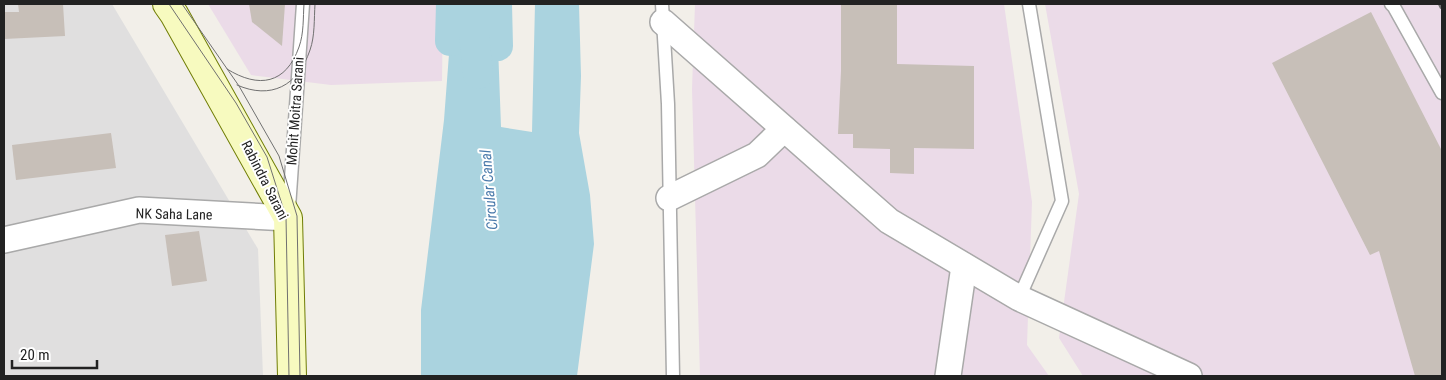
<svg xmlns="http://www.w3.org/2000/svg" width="1446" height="380" viewBox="0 0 1446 380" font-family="'Roboto Condensed',sans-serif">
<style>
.residential{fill:#e0dfdf}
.industrial{fill:#ebdbe8}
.water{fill:#aad3df}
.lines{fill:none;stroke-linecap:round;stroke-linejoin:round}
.canal{stroke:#aad3df;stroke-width:30}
.building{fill:#c7bfb8}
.lane-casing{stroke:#a9a9a9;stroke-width:15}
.street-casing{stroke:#a9a9a9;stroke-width:28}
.secondary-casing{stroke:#707d05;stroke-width:30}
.lane{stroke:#fff;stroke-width:12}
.street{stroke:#fff;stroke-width:25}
.secondary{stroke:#f7fabf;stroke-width:28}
.tram{stroke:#707070;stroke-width:1}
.rail{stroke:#707070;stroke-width:4;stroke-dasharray:10 10;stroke-linecap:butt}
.labels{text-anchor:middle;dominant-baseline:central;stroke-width:4;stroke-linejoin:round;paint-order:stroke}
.street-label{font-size:14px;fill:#222;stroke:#fff}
.water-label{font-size:15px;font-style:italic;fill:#4a7aab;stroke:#fff}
</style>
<rect width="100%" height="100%" fill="#f2efe9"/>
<!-- residential -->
<polygon class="residential" points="4,4 112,4 258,249 263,376 4,376"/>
<!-- industrial -->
<g class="industrial">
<polygon points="208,4 443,4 442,81 331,85 251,75"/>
<polygon points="695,4 1004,4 1032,202 1027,345 1049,376 700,376 692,89"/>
<polygon points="1045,4 1442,4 1442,376 1083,376 1059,338 1079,194"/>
</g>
<!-- water -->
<polygon class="water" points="535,4 579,4 581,76 579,133 590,195 594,244 577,376 421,376 421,310 444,120 450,41 474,33 498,46 501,127 532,132"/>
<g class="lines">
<!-- canal -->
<g class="canal">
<polyline points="451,4 450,41 474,33 498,46 497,4"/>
<polyline points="474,4 474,33 478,74"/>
</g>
</g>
<!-- building -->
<g class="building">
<polygon points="18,4 63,4 65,36 4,39 4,12 19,12"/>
<polygon points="249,4 285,4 282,46 252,22"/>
<polygon points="841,4 897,4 897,64 974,66 974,149 914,148 914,174 890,173 890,149 853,148 853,134 838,134 841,71"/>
<polygon points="1371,12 1442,151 1442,376 1415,376 1379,251 1370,255 1272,63"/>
<polygon points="111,133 116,168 16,180 12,145"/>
<polygon points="199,231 207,281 172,286 165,235"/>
</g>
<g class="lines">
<defs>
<g id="lane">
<polyline points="662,4 668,104 673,376"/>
<polyline points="1391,4 1394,7 1442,93"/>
<polyline points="289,208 303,4"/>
<polyline points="1019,298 1062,201 1029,4"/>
</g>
<g id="street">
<polyline points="663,22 889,221 1019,298 1189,376"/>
<polyline points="669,198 757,155 784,129"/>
<polyline points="4,240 139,210 288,218"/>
<polyline points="948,376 964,266"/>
</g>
<polyline id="secondary" points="167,4 174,14 288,218 292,376"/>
</defs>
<!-- lane casing -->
<use href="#lane" class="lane-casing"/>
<!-- street casing -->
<use href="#street" class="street-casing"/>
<!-- secondary casing -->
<use href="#secondary" class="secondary-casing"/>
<!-- lane -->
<use href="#lane" class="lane"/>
<!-- street -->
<use href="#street" class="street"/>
<!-- secondary -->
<use href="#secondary" class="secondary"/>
<!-- tram -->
<g class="tram">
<polyline points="169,4 236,103 267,157 286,217 289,376"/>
<polyline points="182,4 239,86 279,156 297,216 300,376"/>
<path d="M 227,69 C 259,89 286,84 299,47 C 304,33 303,18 304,4"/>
<path d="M 237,85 C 271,100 298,86 310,50 C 315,36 314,19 315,4"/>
</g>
<!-- rail -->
<polyline class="rail" points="1440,4 1442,8"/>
</g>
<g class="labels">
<!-- street labels -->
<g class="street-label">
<text transform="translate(295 111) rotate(-86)">Mohit Moitra Sarani</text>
<text transform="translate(265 180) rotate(63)">Rabindra Sarani</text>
<text transform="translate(174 214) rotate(1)">NK Saha Lane</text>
</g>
<!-- water labels -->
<g class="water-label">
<text transform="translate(489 190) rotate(-95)">Circular Canal</text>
</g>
</g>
<!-- border -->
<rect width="1446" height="380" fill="none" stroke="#222222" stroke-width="10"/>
<!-- scale -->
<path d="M12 360v8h85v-8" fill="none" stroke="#222222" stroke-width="2.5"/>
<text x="20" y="360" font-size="15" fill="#222222" stroke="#ffffff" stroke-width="4" paint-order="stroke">20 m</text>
</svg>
